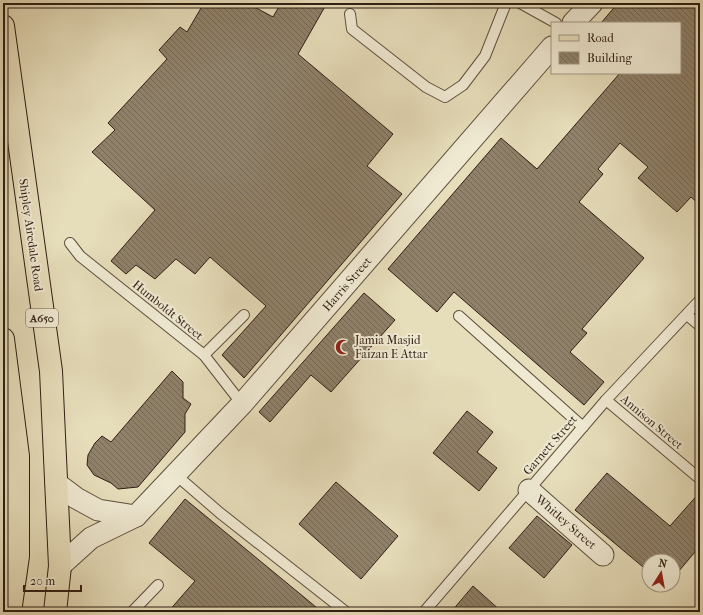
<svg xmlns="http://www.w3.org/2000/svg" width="703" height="615" viewBox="0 0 703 615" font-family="'IM FELL French Canon',serif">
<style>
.building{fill:url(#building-back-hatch);stroke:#301e13}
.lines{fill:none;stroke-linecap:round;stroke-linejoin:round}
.service-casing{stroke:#5e4e3d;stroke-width:12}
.minor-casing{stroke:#5e4e3d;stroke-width:23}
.primary-casing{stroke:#301e13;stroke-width:24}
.service{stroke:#efe9d2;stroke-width:10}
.minor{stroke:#efe9d2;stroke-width:21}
.primary{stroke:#e6ddba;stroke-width:22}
.labels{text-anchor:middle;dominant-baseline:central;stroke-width:4;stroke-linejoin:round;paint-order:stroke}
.shield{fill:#efe9d2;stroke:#695b4c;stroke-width:1}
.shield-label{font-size:11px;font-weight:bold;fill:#301e13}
.street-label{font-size:12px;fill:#301e13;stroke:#efe9d2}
.poi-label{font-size:12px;fill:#301e13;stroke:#efe9d2;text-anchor:start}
</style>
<defs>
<pattern id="building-back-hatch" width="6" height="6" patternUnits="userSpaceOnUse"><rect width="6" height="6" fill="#8f816a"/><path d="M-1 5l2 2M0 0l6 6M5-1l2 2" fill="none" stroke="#756956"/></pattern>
</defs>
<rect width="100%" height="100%" fill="#e6ddba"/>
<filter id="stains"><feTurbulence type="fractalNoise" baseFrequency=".005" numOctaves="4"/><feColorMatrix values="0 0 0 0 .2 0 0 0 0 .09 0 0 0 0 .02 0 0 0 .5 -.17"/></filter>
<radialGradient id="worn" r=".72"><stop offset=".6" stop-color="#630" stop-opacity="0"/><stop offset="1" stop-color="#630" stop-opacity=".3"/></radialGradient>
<!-- building -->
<g class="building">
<polygon points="204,3 247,3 273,17 281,3 327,3 298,54 393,134 367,166 402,194 244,378 222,355 266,306 210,257 195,274 176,259 155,279 136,265 126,274 111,261 155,210 92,152 115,130 108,123 167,59 159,50 180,27 187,32"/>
<polygon points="618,3 700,3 700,205 691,197 677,212 638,178 648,167 620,143 598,169 603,174 579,202 644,258 582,329 587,333 570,352 604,382 584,405 454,292 437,312 388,269 501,138 537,169 620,73 680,73 680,23 601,23"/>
<polygon points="364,293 395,320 331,392 311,375 270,422 259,412"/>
<polygon points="172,371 183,382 183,398 191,404 185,414 185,432 138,487 118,489 111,483 94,475 87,465 88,455 95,443 102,436 111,442"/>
<polygon points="467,411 493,432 477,452 497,468 479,491 433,453"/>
<polygon points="607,473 670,526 700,492 700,546 673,578 673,561 649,561 649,572 575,510"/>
<polygon points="336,482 398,536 361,579 299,524"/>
<polygon points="185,499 322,612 168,612 195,581 149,543"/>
<polygon points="537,516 572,545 544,578 509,548"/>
<polygon points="473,586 502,612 451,612"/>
</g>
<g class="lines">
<defs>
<g id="service">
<polyline points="520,3 556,23"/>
<polyline points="350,14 352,29 426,87 445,97 463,85 485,56 506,3"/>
<polyline points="70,243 80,256 204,355 242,404"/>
<polyline points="687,315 700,326"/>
<polyline points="459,316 583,427"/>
<polyline points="204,355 244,315"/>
<polyline points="606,400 700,479"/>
<polyline points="176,475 220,513 346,612"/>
<polyline points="132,612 158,585"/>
<polyline points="424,612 606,400 700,300"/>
</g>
<g id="minor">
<polyline points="573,23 592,3"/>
<polyline points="56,483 76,498 98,510 136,516 91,538 60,566"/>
<polyline points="529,490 603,555"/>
<polyline points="136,516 242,404 552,47"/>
</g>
<g id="primary">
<polyline points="3,26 51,371 60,566 55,612"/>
<polyline points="3,339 18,456 18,556 10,612"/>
</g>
</defs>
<!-- service casing -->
<use href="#service" class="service-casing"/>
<!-- minor casing -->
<use href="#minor" class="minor-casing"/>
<!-- primary casing -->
<use href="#primary" class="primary-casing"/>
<!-- service -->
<use href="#service" class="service"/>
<!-- minor -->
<use href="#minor" class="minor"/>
<!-- primary -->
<use href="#primary" class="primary"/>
</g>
<!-- icons -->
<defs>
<symbol id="mosque-bare" viewBox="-9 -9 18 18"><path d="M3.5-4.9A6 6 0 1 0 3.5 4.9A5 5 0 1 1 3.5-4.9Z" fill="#8f2418" stroke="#efe9d2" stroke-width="2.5" paint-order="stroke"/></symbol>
</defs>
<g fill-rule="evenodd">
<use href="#mosque-bare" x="332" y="336" width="22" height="22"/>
</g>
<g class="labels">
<!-- shield labels -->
<rect class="shield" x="26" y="309" width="32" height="18" rx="3"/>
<g class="shield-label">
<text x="42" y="318">A650</text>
</g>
<!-- street labels -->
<g class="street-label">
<text transform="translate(31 235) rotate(82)">Shipley Airedale Road</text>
<text transform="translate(347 284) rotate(-49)">Harris Street</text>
<text transform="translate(168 310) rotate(39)">Humboldt Street</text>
<text transform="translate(652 422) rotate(40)">Annison Street</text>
<text transform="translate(550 445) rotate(-49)">Garnett Street</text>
<text transform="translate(566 522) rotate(41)">Whitley Street</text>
</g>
<!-- poi labels -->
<g class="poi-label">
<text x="355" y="340">Jamia Masjid<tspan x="355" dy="14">Faizan E Attar</tspan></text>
</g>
</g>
<!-- margin -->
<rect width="703" height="615" fill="none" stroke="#e6ddba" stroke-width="16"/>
<rect x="4" y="4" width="695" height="607" fill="none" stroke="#301e13" stroke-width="2"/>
<rect x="8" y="8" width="687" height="599" fill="none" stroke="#301e13"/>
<!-- legend -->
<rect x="551" y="22" width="130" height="52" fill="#efe9d2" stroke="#a39886"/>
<rect x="559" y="35" width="20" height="6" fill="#e6ddba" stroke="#a39886"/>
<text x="587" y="42" font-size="12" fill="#301e13">Road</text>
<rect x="559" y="52" width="20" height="12" fill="url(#building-back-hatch)" stroke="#a39886"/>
<text x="587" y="62" font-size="12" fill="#301e13">Building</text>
<!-- north arrow -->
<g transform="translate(661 573) rotate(11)"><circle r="19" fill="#efe9d2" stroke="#a39886"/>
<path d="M0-3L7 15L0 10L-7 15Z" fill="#8f2418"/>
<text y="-6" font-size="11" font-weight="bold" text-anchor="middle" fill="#301e13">N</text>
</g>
<!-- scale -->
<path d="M24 585v6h57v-6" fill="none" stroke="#301e13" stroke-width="2"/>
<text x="30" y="585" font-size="12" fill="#301e13" stroke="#efe9d2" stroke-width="3" paint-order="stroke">20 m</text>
<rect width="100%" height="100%" filter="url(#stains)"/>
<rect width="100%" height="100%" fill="url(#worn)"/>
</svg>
